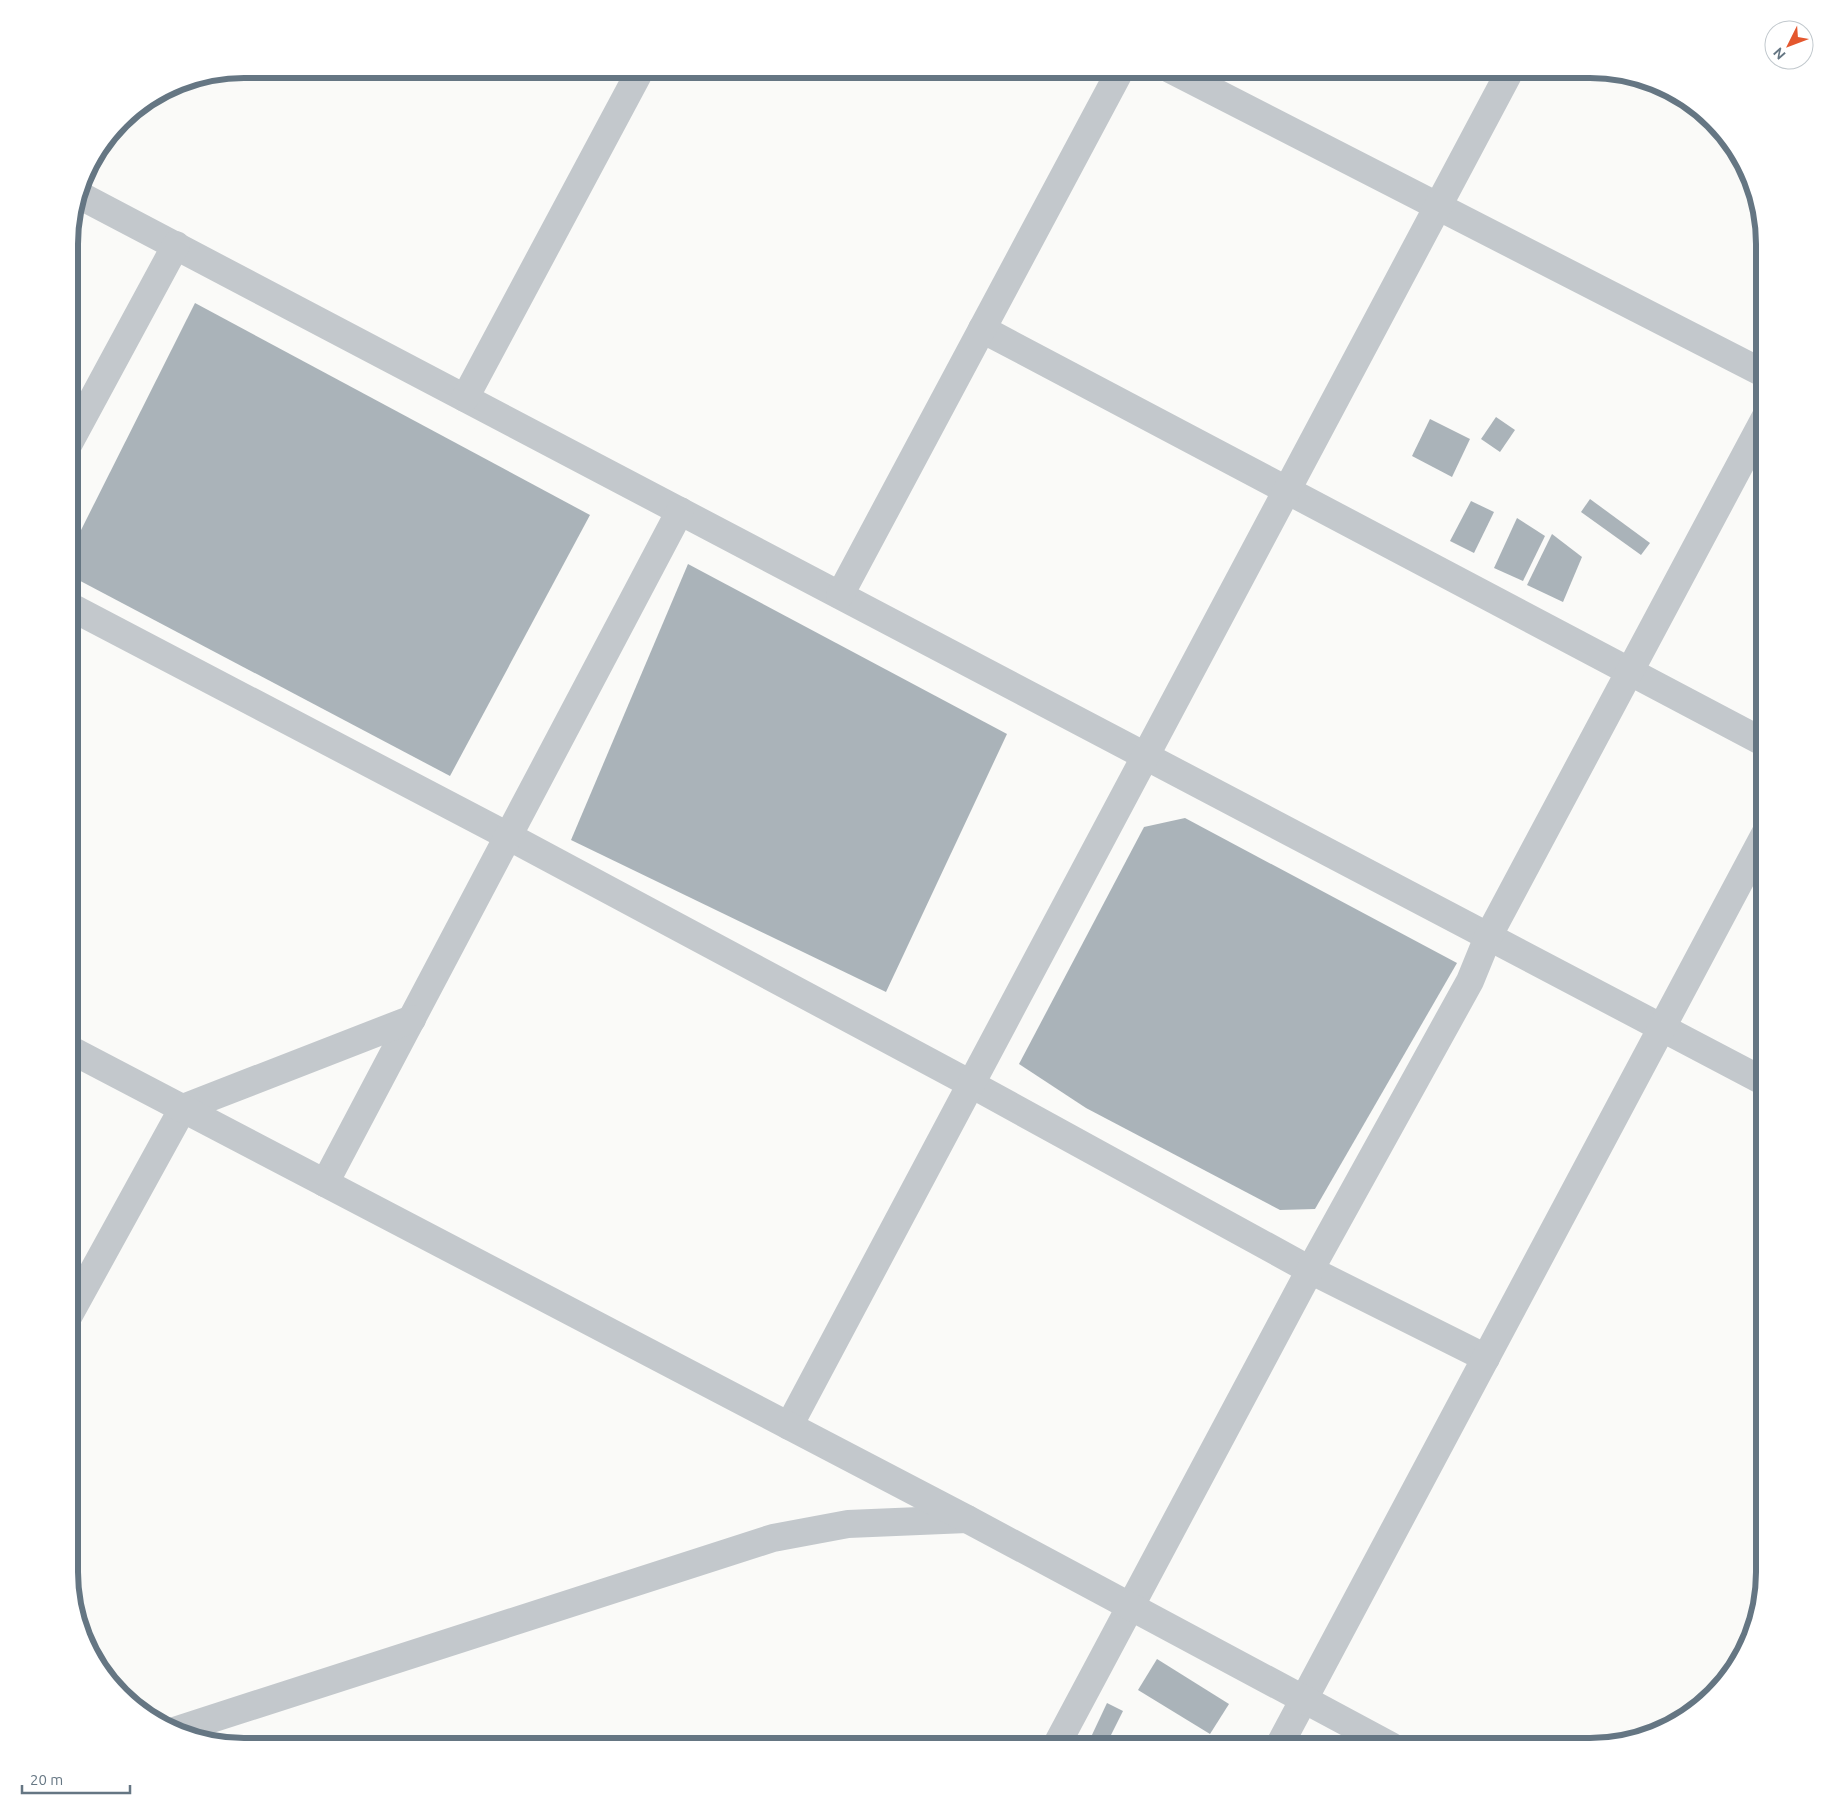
<svg xmlns="http://www.w3.org/2000/svg" width="1834" height="1815" viewBox="0 0 1834 1815" font-family="Ubuntu,sans-serif">
<style>
.building{fill:#aab3b9}
.lines{fill:none;stroke-linecap:round;stroke-linejoin:round}
.minor{stroke:#c3c8cc;stroke-width:28}
.tertiary{stroke:#c3c8cc;stroke-width:28}
.rim{fill:none;stroke:#657683;stroke-width:6}
</style>
<rect width="100%" height="100%" fill="#fafaf8"/>
<!-- building -->
<g class="building">
<polygon points="195,303 590,515 450,776 69,575 69,554"/>
<polygon points="1496,417 1515,430 1500,452 1481,439"/>
<polygon points="1430,419 1470,439 1452,477 1412,456"/>
<polygon points="1590,499 1650,543 1641,555 1581,512"/>
<polygon points="1471,501 1494,512 1474,553 1450,541"/>
<polygon points="1517,518 1545,536 1523,581 1494,568"/>
<polygon points="1552,534 1582,557 1563,602 1527,585"/>
<polygon points="688,564 1007,734 886,992 571,840"/>
<polygon points="1185,818 1457,963 1315,1209 1280,1210 1086,1108 1019,1064 1144,827"/>
<polygon points="1157,1659 1229,1704 1210,1734 1138,1690"/>
<polygon points="1107,1703 1123,1711 1106,1745 1091,1737"/>
</g>
<g class="lines">
<!-- minor -->
<g class="minor">
<polyline points="1170,69 1765,374"/>
<polyline points="79,195 1765,1082"/>
<polyline points="982,329 1765,743"/>
<polyline points="465,398 641,69"/>
<polyline points="69,443 176,245"/>
<polyline points="840,595 1121,69"/>
<polyline points="69,606 508,836 971,1084 1310,1270 1486,1358"/>
<polyline points="325,1183 680,511"/>
<polyline points="69,1315 183,1108 412,1019"/>
<polyline points="789,1426 1511,69"/>
<polyline points="174,1731 773,1538 848,1524 967,1519"/>
<polyline points="1056,1746 1310,1270 1470,981 1488,937 1765,418"/>
<polyline points="1279,1746 1765,834"/>
</g>
<!-- tertiary -->
<polyline class="tertiary" points="69,1049 967,1519 1391,1746"/>
</g>
<!-- crop -->
<path d="M0 0H1834V1815H0ZM244 78H1590A166 166 0 0 1 1756 244V1572A166 166 0 0 1 1590 1738H244A166 166 0 0 1 78 1572V244A166 166 0 0 1 244 78Z" fill="#fff" fill-rule="evenodd"/>
<path class="rim" d="M244 78H1590A166 166 0 0 1 1756 244V1572A166 166 0 0 1 1590 1738H244A166 166 0 0 1 78 1572V244A166 166 0 0 1 244 78Z"/>
<!-- north arrow -->
<g transform="translate(1789 45) rotate(228)"><circle r="24" fill="#ffffff" stroke="#c1c8cd"/>
<path d="M0-4L9 19L0 12L-9 19Z" fill="#e4572e"/>
<text y="-8" font-size="14" font-weight="bold" text-anchor="middle" fill="#657683">N</text>
</g>
<!-- scale -->
<path d="M22 1785v8h108v-8" fill="none" stroke="#657683" stroke-width="2.5"/>
<text x="30" y="1785" font-size="15" fill="#657683" stroke="#ffffff" stroke-width="4" paint-order="stroke">20 m</text>
</svg>
